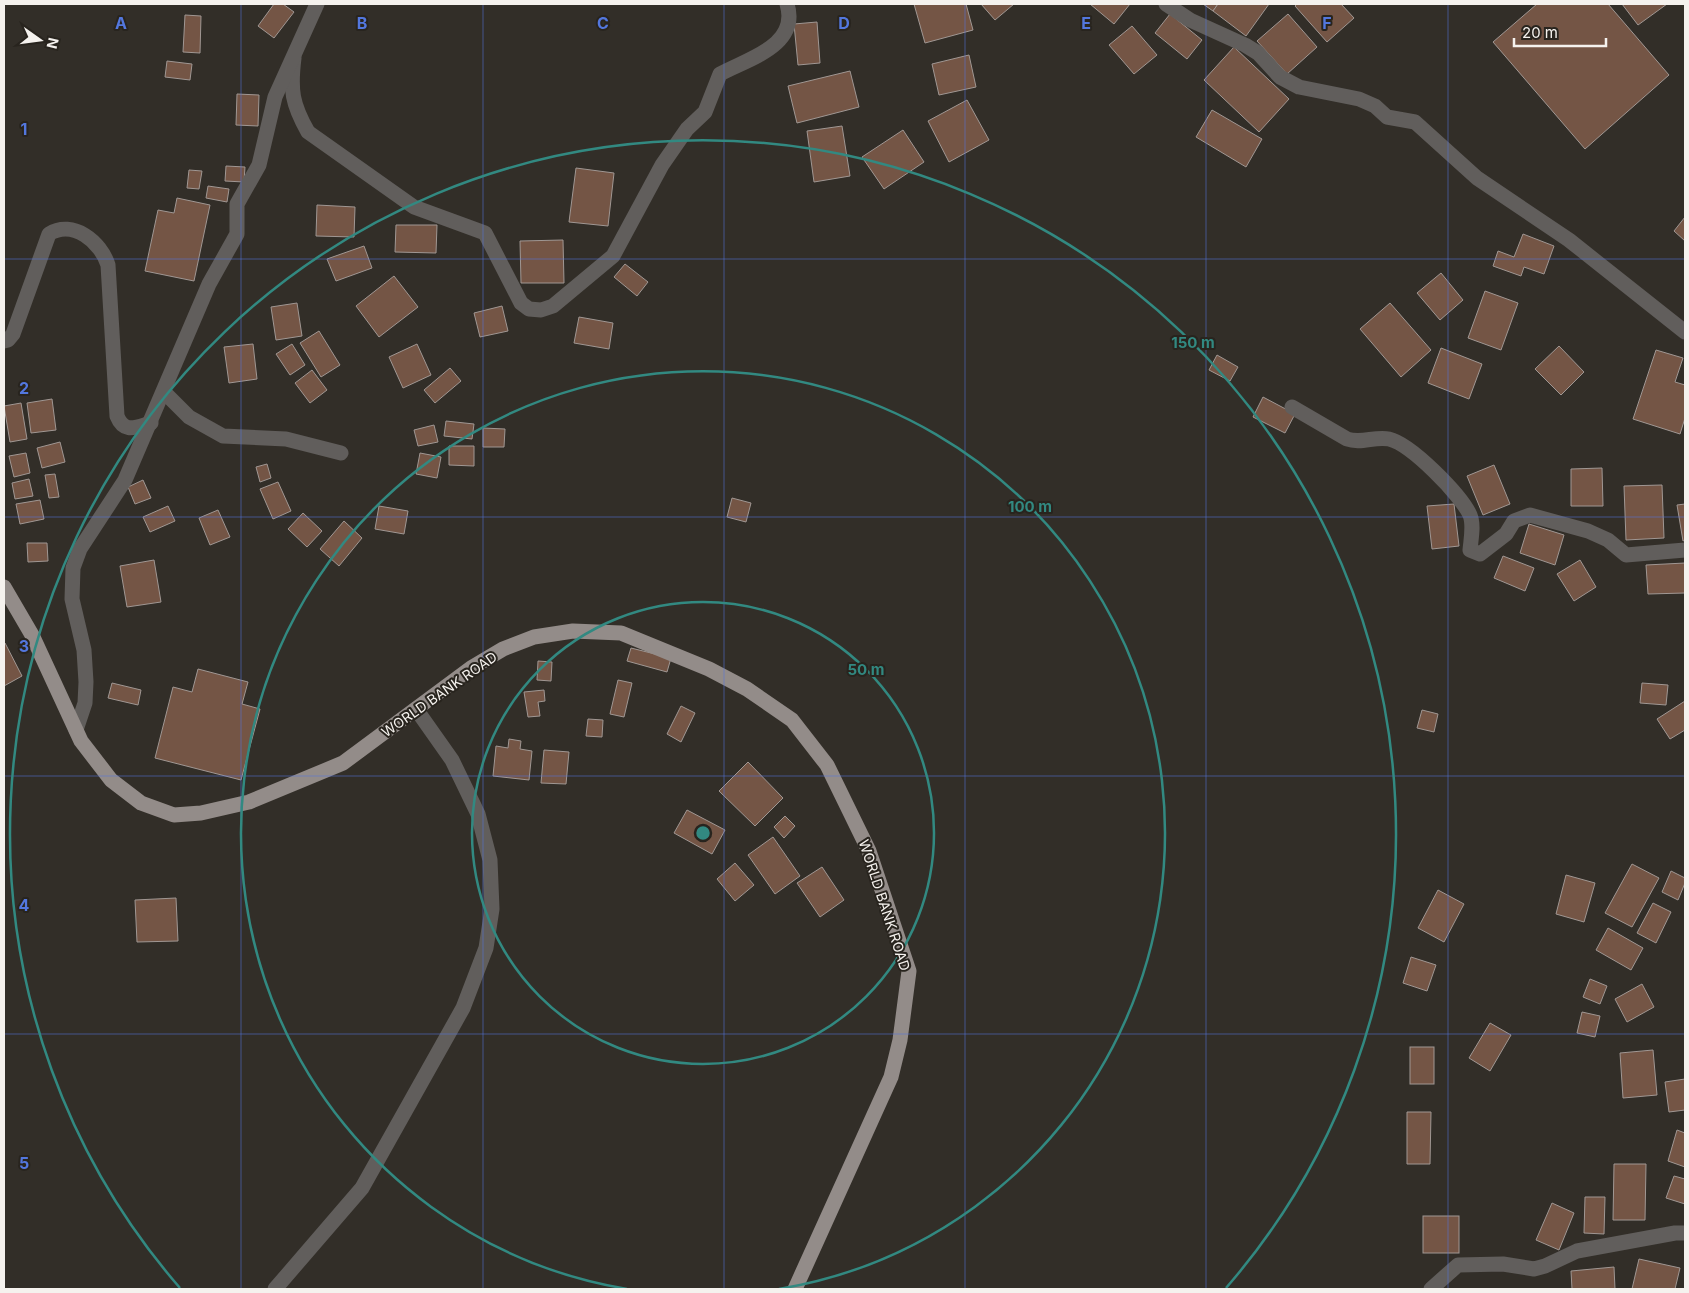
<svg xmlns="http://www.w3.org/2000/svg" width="1689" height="1293" viewBox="0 0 1689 1293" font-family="Inter,sans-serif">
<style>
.building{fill:#745545;stroke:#a09793}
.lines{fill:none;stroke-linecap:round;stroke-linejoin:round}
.minor{stroke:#615e5c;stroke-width:15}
.primary{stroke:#938c89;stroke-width:15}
.grid{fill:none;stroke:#5377de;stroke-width:1;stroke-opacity:0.55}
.ring{fill:none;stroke:#328981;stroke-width:2.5}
.labels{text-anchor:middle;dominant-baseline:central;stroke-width:4;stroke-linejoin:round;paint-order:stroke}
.street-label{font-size:14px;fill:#f5f2ee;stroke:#28241e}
.grid-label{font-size:16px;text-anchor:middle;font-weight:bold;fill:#5377de;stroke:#28241e;stroke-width:4;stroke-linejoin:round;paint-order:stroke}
.centre{fill:#328981;stroke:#28241e;stroke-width:2.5}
.ring-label{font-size:15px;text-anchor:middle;font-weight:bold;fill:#328981;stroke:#28241e;stroke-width:4;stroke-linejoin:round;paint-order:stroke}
</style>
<rect width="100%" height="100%" fill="#322e28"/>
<!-- building -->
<g class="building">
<polygon points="274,4 283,4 294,12 274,38 258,26"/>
<polygon points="914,4 966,4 973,30 925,43"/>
<polygon points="981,4 1014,4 995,20"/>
<polygon points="1090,4 1130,4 1114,24"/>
<polygon points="1203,4 1218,4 1213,11"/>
<polygon points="1218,4 1269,4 1246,36 1213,11"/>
<polygon points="1297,4 1341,4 1354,18 1327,42 1295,6"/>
<polygon points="1537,4 1608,4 1669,75 1585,149 1493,42"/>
<polygon points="1622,4 1667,4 1638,25"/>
<polygon points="1170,14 1202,40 1187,59 1155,33"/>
<polygon points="1288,14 1317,47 1287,74 1257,41"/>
<polygon points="185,15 201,16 200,53 183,52"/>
<polygon points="817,22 820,63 798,65 794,24"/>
<polygon points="1132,26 1157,55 1134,74 1109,45"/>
<polygon points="1234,47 1289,99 1259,132 1204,80"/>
<polygon points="969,55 976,87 939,95 932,64"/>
<polygon points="167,61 192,64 190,80 165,77"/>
<polygon points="850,71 859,107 797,123 788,86"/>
<polygon points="237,94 259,95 258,126 236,125"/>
<polygon points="967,100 989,140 949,162 928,121"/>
<polygon points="1212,110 1262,139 1246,167 1196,137"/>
<polygon points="842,126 850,176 814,182 807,131"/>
<polygon points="903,130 924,162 884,189 862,157"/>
<polygon points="226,166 245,167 244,182 225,181"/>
<polygon points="576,168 614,173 608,226 569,222"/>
<polygon points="189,170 202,171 199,189 187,188"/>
<polygon points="208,186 229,189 227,202 206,198"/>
<polygon points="177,198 210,205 194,281 145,271 158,210 174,213"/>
<polygon points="317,205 355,207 354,237 316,236"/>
<polygon points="1685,217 1685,241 1674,231"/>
<polygon points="396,225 437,225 436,253 395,252"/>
<polygon points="1523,234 1554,246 1544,274 1524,267 1521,276 1493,266 1498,251 1514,257"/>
<polygon points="563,240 564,283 521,283 520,241"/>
<polygon points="364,246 372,268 336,281 327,259"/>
<polygon points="625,264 648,282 637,296 614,277"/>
<polygon points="1441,273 1463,300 1440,320 1417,293"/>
<polygon points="394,276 418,307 379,337 356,306"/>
<polygon points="1485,291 1518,303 1501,350 1468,338"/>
<polygon points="297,303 302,336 276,340 271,307"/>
<polygon points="1390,303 1431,350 1401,377 1360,329"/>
<polygon points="502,306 508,331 480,337 474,313"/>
<polygon points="579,317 613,323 609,349 574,343"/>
<polygon points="319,331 340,365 321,377 300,343"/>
<polygon points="253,344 257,379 229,383 224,347"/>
<polygon points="292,344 305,365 290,375 276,354"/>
<polygon points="417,344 431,375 403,388 389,357"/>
<polygon points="1559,346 1584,372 1561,395 1535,369"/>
<polygon points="1441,348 1482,364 1469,399 1428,383"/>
<polygon points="1656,350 1683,358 1675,382 1685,385 1685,418 1680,434 1633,419"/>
<polygon points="1217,355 1238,367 1230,381 1209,370"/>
<polygon points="450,368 461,381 435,403 424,390"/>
<polygon points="312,370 327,390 310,403 295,383"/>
<polygon points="1263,397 1295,414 1285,433 1253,417"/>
<polygon points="52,399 56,430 31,433 27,403"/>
<polygon points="21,403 27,439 10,442 4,406"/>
<polygon points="446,421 474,424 472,439 444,436"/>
<polygon points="434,425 438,442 418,446 414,430"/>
<polygon points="483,428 505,429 504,447 483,447"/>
<polygon points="60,442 65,462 42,468 37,448"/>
<polygon points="449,446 474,446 474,466 449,465"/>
<polygon points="26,453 30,473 14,477 9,456"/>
<polygon points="420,453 441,457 437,478 416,474"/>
<polygon points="267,464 271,478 260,482 256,467"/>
<polygon points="1494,465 1510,504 1483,515 1467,476"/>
<polygon points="1602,468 1603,506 1571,506 1571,469"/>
<polygon points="55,474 59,497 49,498 45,475"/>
<polygon points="29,479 33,496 15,499 12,483"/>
<polygon points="143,480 151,498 135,504 128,487"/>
<polygon points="278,482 291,511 273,519 260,489"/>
<polygon points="1662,485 1664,538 1626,540 1624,486"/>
<polygon points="732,498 751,503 746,522 727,517"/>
<polygon points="40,500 44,519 20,524 16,504"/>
<polygon points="1454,504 1459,546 1432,549 1427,506"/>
<polygon points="1685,504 1685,540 1683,541 1677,505"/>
<polygon points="168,506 175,521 150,532 143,517"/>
<polygon points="379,506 408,511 404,534 375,529"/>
<polygon points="218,510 230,537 210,545 199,518"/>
<polygon points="303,513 322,531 307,547 288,529"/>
<polygon points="344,521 362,538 339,566 320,549"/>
<polygon points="1529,524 1564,535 1555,565 1520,553"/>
<polygon points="27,543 47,543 48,561 28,562"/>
<polygon points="1503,556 1534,568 1525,591 1494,578"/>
<polygon points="154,560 161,602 127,607 120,566"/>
<polygon points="1580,560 1596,587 1574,601 1557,574"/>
<polygon points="1685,563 1685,593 1648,594 1646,565"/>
<polygon points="5,643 22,676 4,686 4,644"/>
<polygon points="631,648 671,658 667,672 627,661"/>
<polygon points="538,661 552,662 551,681 537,680"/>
<polygon points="198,669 248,682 242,704 260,709 241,780 155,758 173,687 192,692"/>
<polygon points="618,680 632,683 624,717 610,714"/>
<polygon points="112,683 141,690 138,705 108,698"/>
<polygon points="1642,683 1668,685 1666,705 1640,703"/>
<polygon points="544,690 545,701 538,702 540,716 528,717 524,692"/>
<polygon points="1685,701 1685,730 1670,739 1657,719"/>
<polygon points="681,706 695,713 681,742 667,734"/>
<polygon points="1422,710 1438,714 1434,732 1417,728"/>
<polygon points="588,719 603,720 602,737 586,736"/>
<polygon points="509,739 521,741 520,749 532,751 529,780 493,776 496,746 508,748"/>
<polygon points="544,750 569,752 566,784 541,783"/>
<polygon points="748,762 783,798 755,826 719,791"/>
<polygon points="687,810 725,830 712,854 674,833"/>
<polygon points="785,816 795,826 784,838 774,827"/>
<polygon points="773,837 800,876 775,894 748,855"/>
<polygon points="735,863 754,885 735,901 717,879"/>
<polygon points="1632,864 1659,878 1632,927 1605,913"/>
<polygon points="822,867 844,900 820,917 797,883"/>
<polygon points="1671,871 1685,878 1685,883 1678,900 1662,892"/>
<polygon points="1566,875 1595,883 1584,922 1556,914"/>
<polygon points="1438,890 1464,904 1444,942 1418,928"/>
<polygon points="176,898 178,941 137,942 135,900"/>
<polygon points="1653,903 1671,912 1656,943 1637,933"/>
<polygon points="1608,928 1643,948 1631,970 1596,950"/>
<polygon points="1411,957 1436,965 1427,991 1403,983"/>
<polygon points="1590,979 1607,986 1600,1004 1583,997"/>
<polygon points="1642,984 1654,1007 1627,1022 1615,999"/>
<polygon points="1582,1012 1600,1016 1595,1037 1577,1033"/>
<polygon points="1490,1023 1511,1035 1490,1071 1469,1058"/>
<rect x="1410" y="1047" width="24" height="37"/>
<polygon points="1653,1050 1657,1095 1623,1098 1620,1053"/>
<polygon points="1685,1079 1685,1110 1669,1112 1665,1082"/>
<polygon points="1407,1112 1431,1112 1430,1164 1407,1164"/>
<polygon points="1677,1130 1685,1133 1685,1167 1668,1161"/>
<polygon points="1614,1164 1646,1164 1645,1220 1613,1220"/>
<polygon points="1674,1176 1685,1179 1685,1204 1666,1198"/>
<polygon points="1585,1197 1605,1197 1604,1234 1584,1233"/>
<polygon points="1552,1203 1574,1213 1559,1250 1536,1240"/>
<rect x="1423" y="1216" width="36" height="37"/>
<polygon points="1639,1259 1680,1268 1675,1289 1632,1289"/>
<polygon points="1614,1267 1615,1289 1572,1289 1571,1271"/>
</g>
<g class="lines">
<!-- minor -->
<g class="minor">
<polyline points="1166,4 1190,20 1245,45 1258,53 1280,77 1299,87 1359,99 1375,106 1387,117 1415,122 1477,178 1569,240 1685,332"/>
<path d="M 294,58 C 290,90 292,104 308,132 L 414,207 L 485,233 L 521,303 L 529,309 L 541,310 L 553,306 L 613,256 L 662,165 L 687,129 L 705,112 L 720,74 C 747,59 800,46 787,4"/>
<path d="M 4,341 L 8,340 L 13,334 L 49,234 C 73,219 101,242 108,265 L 117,416 C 124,434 136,427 151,423"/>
<polyline points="164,392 189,417 223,436 286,439 341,453"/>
<path d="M 1292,407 L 1347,439 C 1361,444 1375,436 1389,439 C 1411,444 1461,495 1470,515 C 1474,525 1471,539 1470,550 L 1480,554 L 1506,534 L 1514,521 L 1530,515 L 1588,531 L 1608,540 L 1626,555 L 1685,550"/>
<polyline points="76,730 85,703 86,682 84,650 72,599 73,568 80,549 125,480 209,284 237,234 237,204 259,165 275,97 317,4"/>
<polyline points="275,1289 362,1188 463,1008 486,948 492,909 490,860 478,814 452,760 416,709"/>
<polyline points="1431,1289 1458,1265 1503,1264 1534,1269 1545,1266 1577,1251 1675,1233 1685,1233"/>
</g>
<!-- primary -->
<polyline class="primary" points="4,587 32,635 81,741 111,780 141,803 174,815 201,813 249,802 343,763 471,668 503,649 534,637 573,631 621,633 709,669 747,689 792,720 827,765 869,851 909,971 900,1040 891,1077 795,1289"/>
</g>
<!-- grid -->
<path class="grid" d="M 241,4 L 241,1289M 483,4 L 483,1289M 724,4 L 724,1289M 965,4 L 965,1289M 1206,4 L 1206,1289M 1448,4 L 1448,1289M 4,259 L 1685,259M 4,517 L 1685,517M 4,776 L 1685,776M 4,1034 L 1685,1034"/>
<!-- distance rings -->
<g class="ring">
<circle cx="703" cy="833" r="231"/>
<path d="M627 1289A462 462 0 1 1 779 1289"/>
<path d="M180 1288A693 693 0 1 1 1226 1288"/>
</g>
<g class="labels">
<!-- street labels -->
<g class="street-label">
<text transform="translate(439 694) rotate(-35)">WORLD BANK ROAD</text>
<text transform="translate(885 905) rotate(72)">WORLD BANK ROAD</text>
</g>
</g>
<g class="grid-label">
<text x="121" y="29">A</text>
<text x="362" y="29">B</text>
<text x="603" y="29">C</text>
<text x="844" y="29">D</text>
<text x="1086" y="29">E</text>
<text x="1327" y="29">F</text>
<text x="24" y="135">1</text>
<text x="24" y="394">2</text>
<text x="24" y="652">3</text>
<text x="24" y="911">4</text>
<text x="24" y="1169">5</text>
</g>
<circle cx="703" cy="833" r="8" class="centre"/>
<g class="ring-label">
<text x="1193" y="348">150 m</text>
<text x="1030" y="512">100 m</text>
<text x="866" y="675">50 m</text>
</g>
<!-- border -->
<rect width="1689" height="1293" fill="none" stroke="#f5f2ee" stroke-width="10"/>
<!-- north arrow -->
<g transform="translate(40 40) rotate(104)" stroke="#28241e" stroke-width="4" paint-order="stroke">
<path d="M0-4L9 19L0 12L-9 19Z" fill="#f5f2ee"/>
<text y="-8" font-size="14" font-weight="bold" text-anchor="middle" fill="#f5f2ee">N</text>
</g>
<!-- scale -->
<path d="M1514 38v8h92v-8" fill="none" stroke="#f5f2ee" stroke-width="2.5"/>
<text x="1522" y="38" font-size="15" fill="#f5f2ee" stroke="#28241e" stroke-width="4" paint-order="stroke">20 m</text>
</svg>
